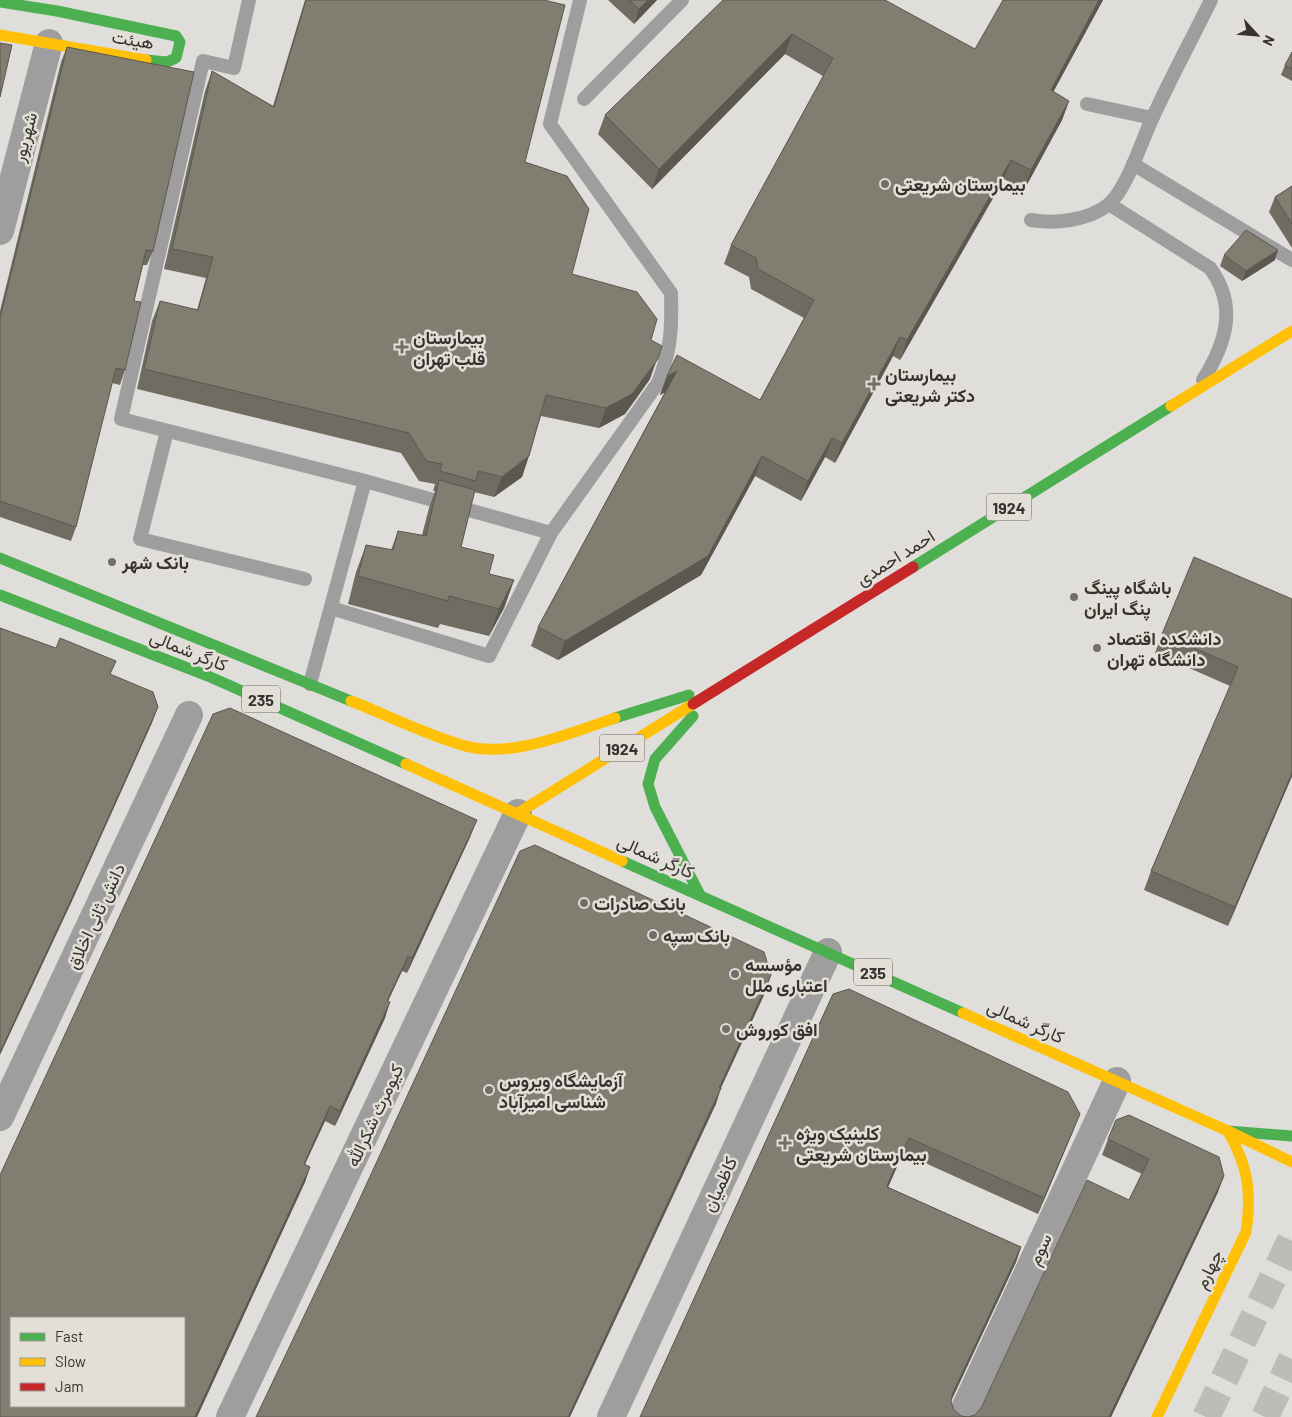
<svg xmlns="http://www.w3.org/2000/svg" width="1292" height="1417" viewBox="0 0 1292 1417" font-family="Barlow,Vazirmatn,sans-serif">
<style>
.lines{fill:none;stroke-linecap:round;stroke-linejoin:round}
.highway-tunnel{stroke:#bebcb8;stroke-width:28;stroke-dasharray:28 14;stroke-linecap:butt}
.lane{stroke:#9f9e9e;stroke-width:14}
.street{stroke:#9f9e9e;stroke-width:28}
.fast{stroke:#4caf50;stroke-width:11}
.slow{stroke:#ffc107;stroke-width:11}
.jam{stroke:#c62828;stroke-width:11}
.wall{fill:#706c61}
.shaded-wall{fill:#5b584f}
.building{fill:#827d71;stroke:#5b584f;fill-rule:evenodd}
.poi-dot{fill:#716f6c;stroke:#e3dfd7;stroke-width:2}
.labels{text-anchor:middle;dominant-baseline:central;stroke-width:5;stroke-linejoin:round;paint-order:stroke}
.shield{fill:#e3dfd7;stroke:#696762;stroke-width:1}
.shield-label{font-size:16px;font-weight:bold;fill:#353330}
.street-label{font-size:18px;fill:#353330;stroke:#e3dfd7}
.poi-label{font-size:18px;font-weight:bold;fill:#353330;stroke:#e3dfd7;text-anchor:start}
</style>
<rect width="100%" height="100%" fill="#e0deda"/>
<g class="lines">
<!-- highway-tunnel -->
<g class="highway-tunnel">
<polyline points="1206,1417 1292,1238"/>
<polyline points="1265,1417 1292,1359"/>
</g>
<!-- lane -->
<g class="lane">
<polyline points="249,0 234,68 203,61 121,419 365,481 551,533"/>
<polyline points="584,99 682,0"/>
<polyline points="1087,104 1152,118"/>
<polyline points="1133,164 1292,260"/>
<path d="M 1109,204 L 1210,268 C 1238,306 1226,343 1203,380"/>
<path d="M 1031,220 C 1055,224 1087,221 1108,205 C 1128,188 1141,141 1153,117 C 1171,77 1192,39 1211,0"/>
<polyline points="167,431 140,539 305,579"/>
<path d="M 331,608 L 489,656 L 551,533 L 658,383 C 671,351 672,328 671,293 L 550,124 L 580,0"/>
<polyline points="310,684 365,481"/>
</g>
<!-- street -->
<g class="street">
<polyline points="0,231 49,43"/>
<polyline points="0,1117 189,715"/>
<polyline points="230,1417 518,813"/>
<polyline points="611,1417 828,952"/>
<polyline points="961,1417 1117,1081"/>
</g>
<!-- fast -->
<g class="fast">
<polyline points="0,2 57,11 176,36 180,42 176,58 167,62 146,60"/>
<polyline points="0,558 351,701"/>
<polyline points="913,567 1171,406"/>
<polyline points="0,595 208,676 406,764"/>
<polyline points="693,716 655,759 648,784 655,807 700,895"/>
<polyline points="615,718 689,695"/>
<polyline points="622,861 963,1013"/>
<polyline points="1228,1131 1292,1136"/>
</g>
<!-- slow -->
<g class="slow">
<polyline points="0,35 146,60"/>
<polyline points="1171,406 1292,331"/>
<path d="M 351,701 C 387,715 424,734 462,745 C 509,760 570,733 615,718"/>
<polyline points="406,764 622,861"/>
<polyline points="518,813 693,704"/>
<polyline points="963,1013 1228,1131 1292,1162"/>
<path d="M 1157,1417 L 1246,1232 C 1252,1191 1248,1167 1228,1131"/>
</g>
<!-- jam -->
<polyline class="jam" points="693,704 913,567"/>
</g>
<!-- wall -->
<g class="wall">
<polygon points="305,0 544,0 525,162 572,274 651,340 650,379 625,414 599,428 541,416 522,477 494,497 474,492 461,547 489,574 514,580 504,608 489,636 440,624 438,628 348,604 356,572 366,545 391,550 398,531 422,535 429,508 435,491 433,491 435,484 419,481 401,453 137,389 152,321 160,301 197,310 206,278 164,269 205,91 212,71 273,106"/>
<polygon points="608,0 657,0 634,24"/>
<polygon points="723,0 975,49 1103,0 1053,92 1069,101 1062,120 1024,190 1004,179 900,360 893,356 835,463 825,457 801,501 755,476 701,575 558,660 531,646 538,627 665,392 660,395 667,376 760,400 804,318 751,289 749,277 724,264 731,245 823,76 785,54 652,189 598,134 605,115"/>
<polygon points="67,47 153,251 147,265 143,265 134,301 125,370 120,385 112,383 76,527 71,541 0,517 0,311 61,62"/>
<polygon points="1292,52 1292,81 1281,75 1285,65"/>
<polygon points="1292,186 1292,248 1269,212 1275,197"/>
<polygon points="1224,255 1275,260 1242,281 1220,266"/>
<polygon points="1292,599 1292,776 1228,926 1144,890 1151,871 1230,686 1155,653 1162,634"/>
<polygon points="471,835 407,973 402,971 388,1001 385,1018 335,1126 325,1121 305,1164 310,1167 305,1182 197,1417 0,1417"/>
<polygon points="833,994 1074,1129 1038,1214 903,1153 888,1187 1021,1247 1016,1262 951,1400 951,1402 954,1410 961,1416 968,1417 975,1415 981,1408 1129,1200 1142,1174 1102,1155 1108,1139 1218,1192 1111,1417 640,1417"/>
</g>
<!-- shaded-wall -->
<g class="shaded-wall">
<polygon points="648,0 657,0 634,24 639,9"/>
<polygon points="1099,0 1103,0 1044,109 1051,90"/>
<polygon points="792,34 785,54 652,189 659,169"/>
<polygon points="1069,101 1062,120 1024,190 1031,170"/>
<polygon points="1011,160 1004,179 900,360 907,340"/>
<polygon points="1278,250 1275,260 1242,281 1246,271"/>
<polygon points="900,337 893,356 835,463 842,443"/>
<polygon points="661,348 650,379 625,414 599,428 606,408"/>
<polygon points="677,371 670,390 660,395 667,376"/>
<polygon points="832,438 825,457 801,501 808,481"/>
<polygon points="529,456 522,477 494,497 502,477"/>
<polygon points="762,456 755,476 701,575 558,660 565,641"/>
<polygon points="514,580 504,608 489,636 499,609"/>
<polygon points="158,707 152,723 72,901 0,1055 0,1052"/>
<polygon points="1292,773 1292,776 1228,926 1235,907"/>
<polygon points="477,820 471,835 407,973 412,958"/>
<polygon points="408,956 402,971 381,1016 387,1001"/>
<polygon points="771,975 766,991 714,1103 719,1088"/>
<polygon points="390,1002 385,1018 335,1126 340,1111"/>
<polygon points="721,1088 716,1104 570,1417 568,1417"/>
<polygon points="330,1106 325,1121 298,1179 304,1164"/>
<polygon points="1080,1114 1074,1129 1038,1214 1044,1198"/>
<polygon points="909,1138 903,1153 883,1199 888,1183"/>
<polygon points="310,1167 305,1182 197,1417 195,1417"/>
<polygon points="1224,1176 1218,1192 1111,1417 1109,1417"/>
<polygon points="1021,1247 1016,1262 947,1410 952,1395"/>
</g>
<!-- building -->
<g class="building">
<polygon points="306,0 544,0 565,5 525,162 567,176 589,209 572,274 637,292 657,319 651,340 662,346 658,359 632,394 606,408 546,395 529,456 502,477 478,471 476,481 440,471 442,464 426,461 409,433 144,369 160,301 198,310 213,257 172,249 212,71 274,107"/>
<polygon points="629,0 648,0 639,9"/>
<polygon points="723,0 885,0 975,49 1003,0 1099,0 1051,90 1069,101 1031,170 1011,160 907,340 900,337 842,443 832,438 808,481 762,456 708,556 565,641 538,627 677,371 667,376 677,355 760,400 814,300 758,269 756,258 731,245 833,58 792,34 659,169 605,115"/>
<polygon points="0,43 12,45 0,97"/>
<polygon points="67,47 194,72 153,251 146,250 134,301 141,302 125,370 116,368 76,527 0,501 0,318"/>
<polygon points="1292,52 1292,69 1285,65"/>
<polygon points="1292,186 1292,224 1275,197"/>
<polygon points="1246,230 1278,250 1246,271 1224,255"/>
<polygon points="439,480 475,490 461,547 494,555 489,574 514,580 499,609 449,596 448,601 358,576 366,545 393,550 398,531 426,536"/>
<polygon points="1194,557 1292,599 1292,773 1235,907 1151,871 1238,667 1162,634"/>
<polygon points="0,628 56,648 60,638 116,661 110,674 153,692 158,707 78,885 0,1052"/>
<path d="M 230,708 L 477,820 L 412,958 L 408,956 L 387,1001 L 390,1002 L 340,1111 L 330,1106 L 304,1164 L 310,1167 L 195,1417 L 0,1417 L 0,1175 L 213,714 ZM 11,1318 L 184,1318 L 184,1406 L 11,1406 Z"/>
<polygon points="535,845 764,952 771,975 719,1088 721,1088 568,1417 256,1417 355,1209 520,851"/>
<polygon points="849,989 1068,1092 1080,1114 1044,1198 909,1138 888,1183 887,1187 1021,1247 952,1395 951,1402 954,1410 961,1416 968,1417 975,1415 981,1408 1087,1180 1129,1200 1149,1159 1108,1139 1116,1120 1129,1115 1219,1157 1224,1176 1109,1417 640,1417 833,994"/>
</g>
<!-- markers -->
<g class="poi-dot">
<circle cx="885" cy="184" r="5"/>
<path d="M399.5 339.5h5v5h5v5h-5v5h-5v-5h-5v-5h5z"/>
<path d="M871.5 376.5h5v5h5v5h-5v5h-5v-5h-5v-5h5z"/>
<circle cx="112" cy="562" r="5"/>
<circle cx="1074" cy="597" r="5"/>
<circle cx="1097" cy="648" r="5"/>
<circle cx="584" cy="903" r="5"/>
<circle cx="653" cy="935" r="5"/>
<circle cx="735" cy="974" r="5"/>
<circle cx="726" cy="1029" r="5"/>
<circle cx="489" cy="1090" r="5"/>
<path d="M782.5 1135.5h5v5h5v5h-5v5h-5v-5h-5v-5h5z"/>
</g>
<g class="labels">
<!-- shield labels -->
<g class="shield">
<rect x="986.5" y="493.5" width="45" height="27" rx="4"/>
<rect x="242" y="685.5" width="38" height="27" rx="4"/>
<rect x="599.5" y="734.5" width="45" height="27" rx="4"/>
<rect x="854" y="958.5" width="38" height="27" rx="4"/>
</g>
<g class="shield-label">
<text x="1009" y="507">1924</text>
<text x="261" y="699">235</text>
<text x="622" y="748">1924</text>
<text x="873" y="972">235</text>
</g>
<!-- street labels -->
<g class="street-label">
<text transform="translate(133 39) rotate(9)">هیئت</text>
<text transform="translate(24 137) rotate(-75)">شهریور</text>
<text transform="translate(895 557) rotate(-32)">احمد احمدی</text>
<text transform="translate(189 650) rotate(22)">کارگر شمالی</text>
<text transform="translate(656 856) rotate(24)">کارگر شمالی</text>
<text transform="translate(95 916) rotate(-65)">دانش ثانی اخلاق</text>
<text transform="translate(1026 1021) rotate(24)">کارگر شمالی</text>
<text transform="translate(374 1115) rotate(-65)">کیومرث شکرالله</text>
<text transform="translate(719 1184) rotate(-65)">کاظمیان</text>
<text transform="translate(1039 1249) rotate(-65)">سوم</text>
<text transform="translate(1208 1269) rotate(-64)">چهارم</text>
</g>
<!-- poi labels -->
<g class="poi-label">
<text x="895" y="184">بیمارستان شریعتی</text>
<text x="413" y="337">بیمارستان<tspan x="413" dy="21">قلب تهران</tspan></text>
<text x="885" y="374">بیمارستان<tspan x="885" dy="21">دکتر شریعتی</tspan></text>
<text x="122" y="562">بانک شهر</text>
<text x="1084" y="587">باشگاه پینگ<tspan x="1084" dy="21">پنگ ایران</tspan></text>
<text x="1107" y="638">دانشکده اقتصاد<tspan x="1107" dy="21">دانشگاه تهران</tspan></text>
<text x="594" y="903">بانک صادرات</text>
<text x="663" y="935">بانک سپه</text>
<text x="745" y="964">مؤسسه<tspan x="745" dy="21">اعتباری ملل</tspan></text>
<text x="736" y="1029">افق کوروش</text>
<text x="499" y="1080">آزمایشگاه ویروس<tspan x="499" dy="21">شناسی امیرآباد</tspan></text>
<text x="796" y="1133">کلینیک ویژه<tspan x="796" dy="21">بیمارستان شریعتی</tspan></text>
</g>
</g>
<!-- legend -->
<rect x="10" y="1317" width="175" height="90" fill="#e3dfd7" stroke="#9d9a94"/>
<rect x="20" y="1333" width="25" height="8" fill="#4caf50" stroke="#9d9a94"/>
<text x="55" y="1342" font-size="15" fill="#353330">Fast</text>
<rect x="20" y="1358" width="25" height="8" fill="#ffc107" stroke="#9d9a94"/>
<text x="55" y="1367" font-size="15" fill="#353330">Slow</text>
<rect x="20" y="1383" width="25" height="8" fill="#c62828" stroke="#9d9a94"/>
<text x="55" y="1392" font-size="15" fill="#353330">Jam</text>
<!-- north arrow -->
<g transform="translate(1257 35) rotate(116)" stroke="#e3dfd7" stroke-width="4" paint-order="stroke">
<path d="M0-4L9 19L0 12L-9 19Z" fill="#353330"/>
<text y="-8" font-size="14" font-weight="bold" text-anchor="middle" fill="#353330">N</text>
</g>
</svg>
